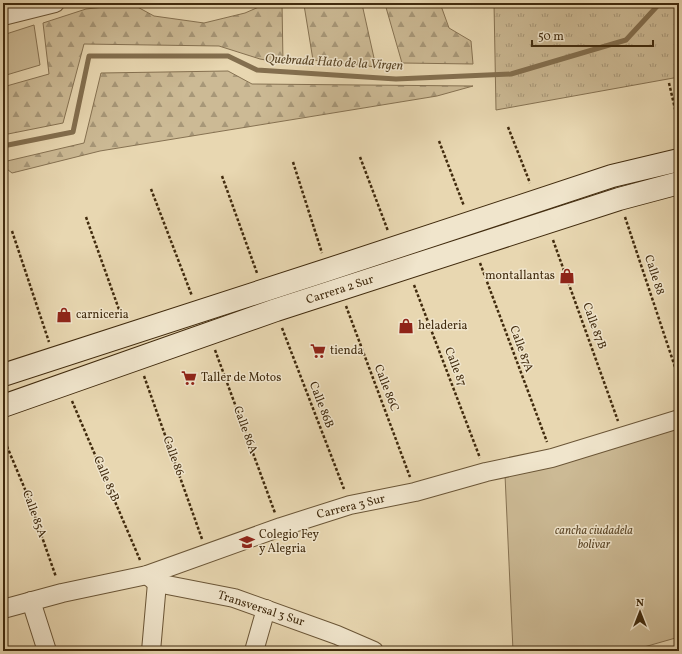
<svg xmlns="http://www.w3.org/2000/svg" width="682" height="654" viewBox="0 0 682 654" font-family="Vollkorn,serif">
<style>
.grass{fill:url(#grass-tufts);stroke:#867252}
.forest{fill:url(#forest-firs);stroke:#867252}
.park{fill:#ccba95;stroke:#867252}
.lines{fill:none;stroke-linecap:round;stroke-linejoin:round}
.stream{stroke:#836f4f;stroke-width:5}
.street-casing{stroke:#6b5637;stroke-width:20}
.secondary-casing{stroke:#412b0e;stroke-width:24}
.path{stroke:#412b0e;stroke-width:2.5;stroke-dasharray:3 2;stroke-linecap:butt}
.street{stroke:#f0e5cc;stroke-width:18}
.secondary{stroke:#f0e5cc;stroke-width:22}
.labels{text-anchor:middle;dominant-baseline:central;stroke-width:3;stroke-linejoin:round;paint-order:stroke}
.street-label{font-size:12px;fill:#412b0e;stroke:#f0e5cc}
.poi-label{font-size:12px;fill:#412b0e;stroke:#f0e5cc;text-anchor:start}
.park-label{font-size:12px;font-style:italic;fill:#5d4829;stroke:#f0e5cc}
.water-label{font-size:13px;font-style:italic;fill:#5c4829;stroke:#f0e5cc}
</style>
<defs>
<pattern id="grass-tufts" width="24" height="20" patternUnits="userSpaceOnUse"><rect width="24" height="20" fill="#ccba95"/><path d="M3 7l-1-3M5 7V3M7 7l1-3M15 17l-1-3M17 17v-4M19 17l1-3" fill="none" stroke="#a79778"/></pattern>
<pattern id="forest-firs" width="22" height="20" patternUnits="userSpaceOnUse"><rect width="22" height="20" fill="#ccba95"/><path d="M5 1l3.5 6h-7zM16 11l3.5 6h-7z" fill="#a79778"/></pattern>
</defs>
<rect width="100%" height="100%" fill="#e8d7b1"/>
<filter id="stains"><feTurbulence type="fractalNoise" baseFrequency=".005" numOctaves="4"/><feColorMatrix values="0 0 0 0 .2 0 0 0 0 .09 0 0 0 0 .02 0 0 0 .5 -.17"/></filter>
<radialGradient id="worn" r=".72"><stop offset=".6" stop-color="#630" stop-opacity="0"/><stop offset="1" stop-color="#630" stop-opacity=".3"/></radialGradient>
<!-- grass -->
<polygon class="grass" points="494,3 679,3 679,77 496,110"/>
<!-- forest -->
<g class="forest">
<polygon points="268,3 282,3 283,63 260,59 219,46 84,44 63,123 3,135 3,87 49,74 43,23 86,9 132,4 154,16 204,23 245,13"/>
<polygon points="387,3 440,3 449,28 471,41 473,64 402,63 385,4"/>
<polygon points="362,4 376,67 313,60 304,5"/>
<polygon points="228,71 252,84 473,86 437,96 100,151 12,173 3,166 3,162 84,143 101,73"/>
</g>
<!-- park -->
<g class="park">
<polygon points="34,25 40,65 3,76 3,35"/>
<polygon points="679,422 679,637 630,651 513,651 505,475"/>
</g>
<g class="lines">
<!-- stream -->
<polyline class="stream" points="3,146 73,132 89,56 228,56 257,70 396,79 511,74 626,40 660,3"/>
<defs>
<g id="street">
<polyline points="3,16 55,3"/>
<polyline points="147,575 157,583 234,598 337,635 374,651"/>
<polyline points="31,601 47,651"/>
<polyline points="3,609 62,593 147,575 281,527 350,505 415,492 486,472 552,458 679,419"/>
<polyline points="151,651 157,583"/>
<polyline points="254,651 266,609"/>
</g>
<g id="secondary">
<polyline points="3,375 327,270 612,176 679,160"/>
<polyline points="3,406 276,310 619,199 679,183"/>
</g>
</defs>
<!-- street casing -->
<use href="#street" class="street-casing"/>
<!-- secondary casing -->
<use href="#secondary" class="secondary-casing"/>
<!-- path -->
<g class="path">
<polyline points="669,83 679,126"/>
<polyline points="508,127 530,183"/>
<polyline points="439,141 464,206"/>
<polyline points="360,157 388,231"/>
<polyline points="293,162 322,253"/>
<polyline points="222,176 257,273"/>
<polyline points="151,189 192,296"/>
<polyline points="86,217 122,318"/>
<polyline points="625,217 679,379"/>
<polyline points="12,231 49,342"/>
<polyline points="553,240 618,421"/>
<polyline points="480,263 547,442"/>
<polyline points="414,285 480,458"/>
<polyline points="346,306 410,477"/>
<polyline points="282,328 344,489"/>
<polyline points="215,350 275,513"/>
<polyline points="144,376 202,539"/>
<polyline points="72,401 140,560"/>
<polyline points="3,437 27,494 56,577"/>
</g>
<!-- street -->
<use href="#street" class="street"/>
<!-- secondary -->
<use href="#secondary" class="secondary"/>
</g>
<!-- icons -->
<defs>
<symbol id="shop-bare" viewBox="-9 -9 18 18"><path d="M-5-2.5h2.3a2.7 3.5 0 0 1 5.4 0H5L5.5 6h-11ZM-1.5-2.5h3a1.5 2.3 0 0 0-3 0Z" fill="#8f2418" stroke="#f0e5cc" stroke-width="2.5" paint-order="stroke"/></symbol>
<symbol id="supermarket-bare" viewBox="-9 -9 18 18"><path d="M-6-5.5h2.5l.6 2H6L4.5 2H-2.5L-4.4-4H-6ZM-1.5 3.2a1.3 1.3 0 1 0 .1 0ZM3 3.2a1.3 1.3 0 1 0 .1 0Z" fill="#8f2418" stroke="#f0e5cc" stroke-width="2.5" paint-order="stroke"/></symbol>
<symbol id="university-bare" viewBox="-9 -9 18 18"><path d="M0-5L7-2L0 1L-7-2ZM-4 1L0 2.5L4 1V4Q0 6-4 4Z" fill="#8f2418" stroke="#f0e5cc" stroke-width="2.5" paint-order="stroke"/></symbol>
</defs>
<g fill-rule="evenodd">
<use href="#shop-bare" x="556" y="265" width="22" height="22"/>
<use href="#shop-bare" x="53" y="304" width="22" height="22"/>
<use href="#shop-bare" x="395" y="315" width="22" height="22"/>
<use href="#supermarket-bare" x="307" y="340" width="22" height="22"/>
<use href="#supermarket-bare" x="178" y="367" width="22" height="22"/>
<use href="#university-bare" x="236" y="531" width="22" height="22"/>
</g>
<g class="labels">
<!-- street labels -->
<g class="street-label">
<text transform="translate(654 275) rotate(72)">Calle 88</text>
<text transform="translate(340 290) rotate(-18)">Carrera 2 Sur</text>
<text transform="translate(594 326) rotate(70)">Calle 87B</text>
<text transform="translate(521 349) rotate(70)">Calle 87A</text>
<text transform="translate(455 367) rotate(69)">Calle 87</text>
<text transform="translate(386 388) rotate(69)">Calle 86C</text>
<text transform="translate(321 405) rotate(69)">Calle 86B</text>
<text transform="translate(245 430) rotate(70)">Calle 86A</text>
<text transform="translate(173 456) rotate(70)">Calle 86</text>
<text transform="translate(106 479) rotate(67)">Calle 85B</text>
<text transform="translate(351 507) rotate(-14)">Carrera 3 Sur</text>
<text transform="translate(34 514) rotate(70)">Calle 85A</text>
<text transform="translate(261 609) rotate(18)">Transversal 3 Sur</text>
</g>
<!-- poi labels -->
<g class="poi-label">
<text x="555" y="276" text-anchor="end">montallantas</text>
<text x="76" y="315">carniceria</text>
<text x="418" y="326">heladeria</text>
<text x="330" y="351">tienda</text>
<text x="201" y="378">Taller de Motos</text>
<text x="259" y="535">Colegio Fey<tspan x="259" dy="14">y Alegria</tspan></text>
</g>
<!-- park labels -->
<g class="park-label">
<text x="594" y="531">cancha ciudadela<tspan x="594" dy="14">bolivar</tspan></text>
</g>
<!-- water labels -->
<g class="water-label">
<text transform="translate(334 63) rotate(3)">Quebrada Hato de la Virgen</text>
</g>
</g>
<!-- margin -->
<rect width="682" height="654" fill="none" stroke="#e8d7b1" stroke-width="16"/>
<rect x="4" y="4" width="674" height="646" fill="none" stroke="#412b0e" stroke-width="2"/>
<rect x="8" y="8" width="666" height="638" fill="none" stroke="#412b0e"/>
<!-- north arrow -->
<g transform="translate(640 612)" stroke="#f0e5cc" stroke-width="3" paint-order="stroke">
<path d="M0-3L7 15L0 10L-7 15Z" fill="#412b0e"/>
<text y="-6" font-size="11" font-weight="bold" text-anchor="middle" fill="#412b0e">N</text>
</g>
<!-- scale -->
<path d="M532 40v6h121v-6" fill="none" stroke="#412b0e" stroke-width="2"/>
<text x="538" y="40" font-size="12" fill="#412b0e" stroke="#f0e5cc" stroke-width="3" paint-order="stroke">50 m</text>
<rect width="100%" height="100%" filter="url(#stains)"/>
<rect width="100%" height="100%" fill="url(#worn)"/>
</svg>
